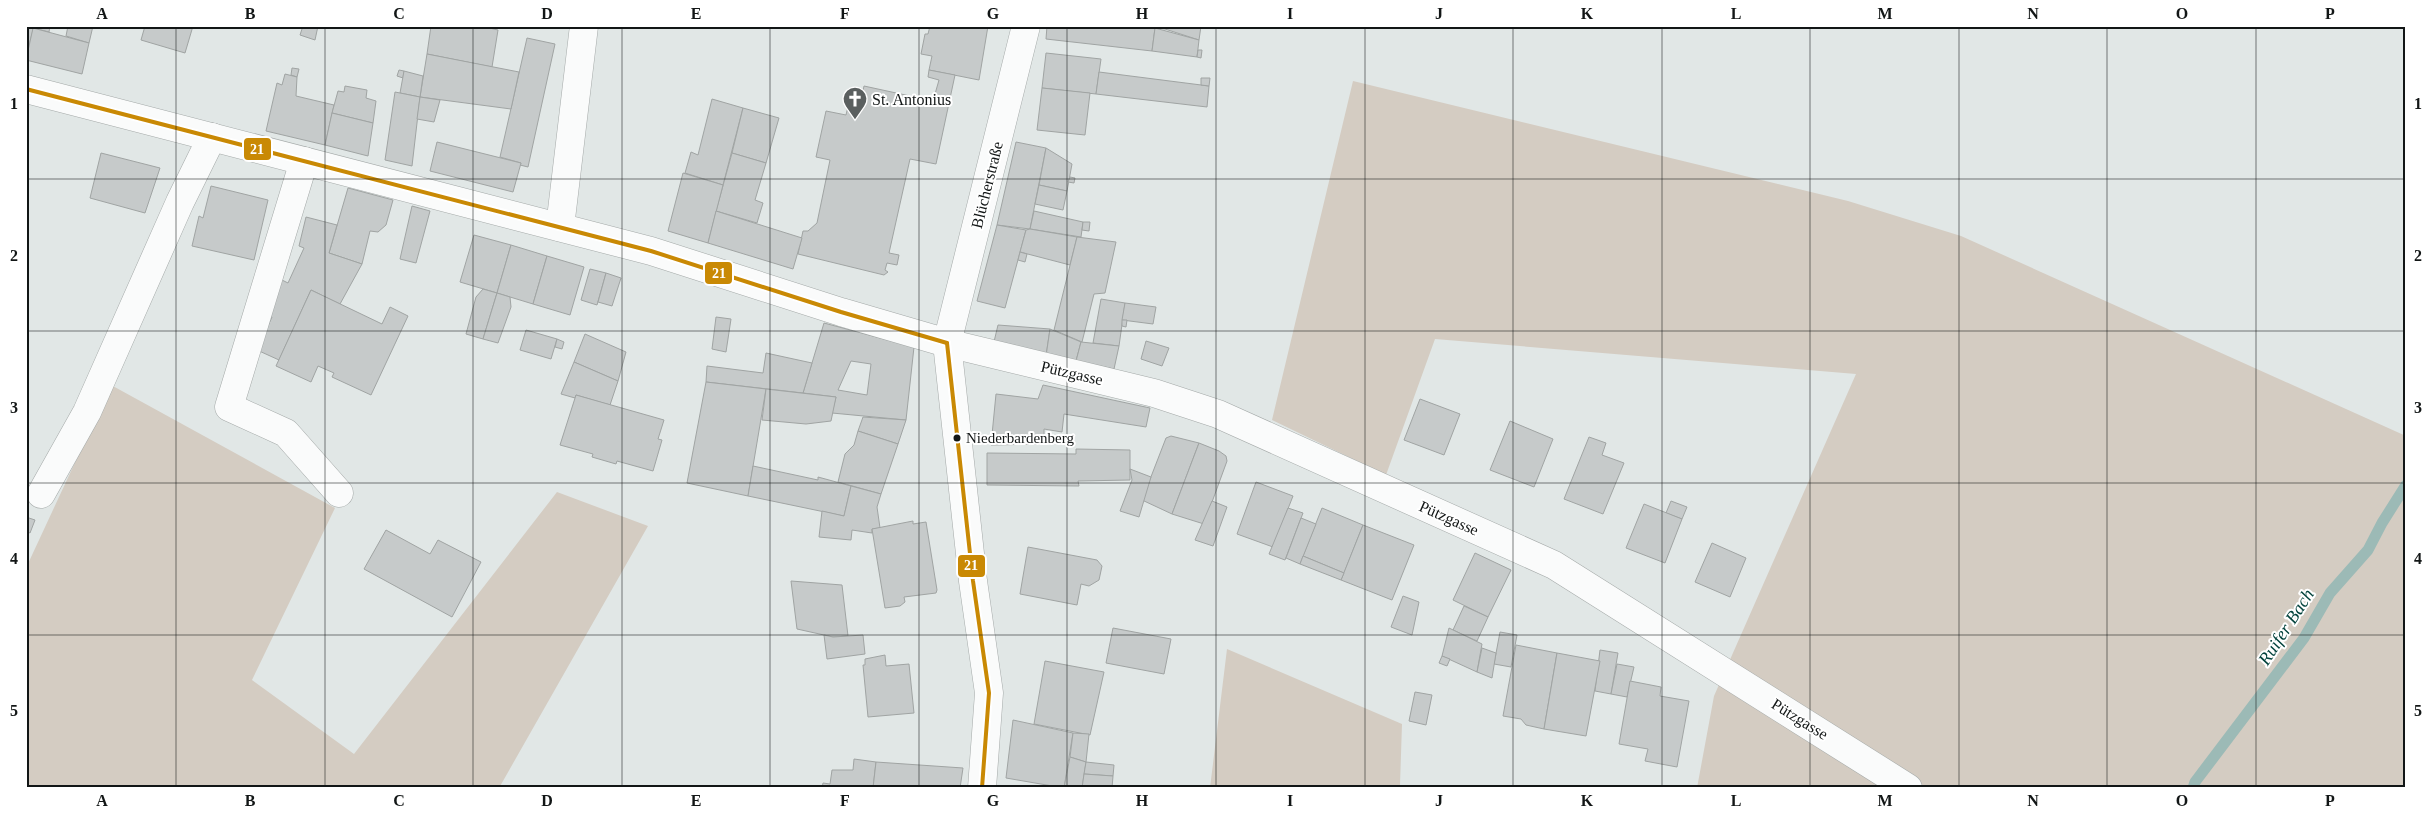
<svg xmlns="http://www.w3.org/2000/svg" width="2432" height="814" viewBox="0 0 2432 814" font-family="Georgia,serif">
<style>
.green{fill:#d4ccc2}
.lines{fill:none;stroke-linecap:round;stroke-linejoin:round}
.stream{stroke:#9cbab6;stroke-width:11}
.building{fill:#c6caca;stroke:#a0a4a3;fill-rule:evenodd}
.minor-casing{stroke:#a4a9a8;stroke-width:29}
.minor{stroke:#fafbfb;stroke-width:28}
.bus-1-casing{stroke:#fff;stroke-width:8}
.bus-1{stroke:#c98904;stroke-width:4}
.grid{fill:none;stroke:#121616;stroke-width:1;stroke-opacity:0.55}
.bus-dot{fill:#121616;stroke:#fff;stroke-width:2}
.labels{text-anchor:middle;dominant-baseline:central;stroke-width:4;stroke-linejoin:round;paint-order:stroke}
.bus-label{font-size:15px;fill:#121616;stroke:#fff;text-anchor:start}
.poi-label{font-size:16px;fill:#121616;stroke:#fff;text-anchor:start}
.street-label{font-size:16px;fill:#121616;stroke:#fff}
.water-label{font-size:18px;font-style:italic;fill:#03433d;stroke:#fff}
.line-badge{stroke:#fff;stroke-width:2}
.badge-label{font-size:14px;text-anchor:middle;font-weight:bold;fill:#fff}
.neatline{fill:none;stroke:#121616;stroke-width:2}
.grid-label{font-size:16px;text-anchor:middle;font-weight:bold;fill:#121616}
</style>
<rect width="100%" height="100%" fill="#e1e7e6"/>
<!-- green -->
<g class="green">
<polygon points="1353,81 1848,201 1961,236 2406,436 2406,788 1697,788 1714,696 1856,374 1435,339 1386,475 1272,420"/>
<polygon points="111,385 335,508 252,680 354,754 557,492 648,526 499,788 26,788 26,568"/>
<polygon points="1227,649 1402,724 1400,785 1414,788 1210,788"/>
</g>
<g class="lines">
<!-- stream -->
<polyline class="stream" points="2193,788 2195,782 2304,638 2330,593 2368,550 2382,523 2406,485"/>
</g>
<!-- building -->
<g class="building">
<polygon points="26,26 34,26 26,57"/>
<polygon points="34,26 50,26 49,32 33,28"/>
<polygon points="68,26 93,26 89,43 66,36"/>
<polygon points="145,26 193,26 185,53 141,40"/>
<polygon points="303,26 318,26 315,40 300,35"/>
<polygon points="431,26 481,26 498,30 492,67 427,54"/>
<polygon points="930,26 988,26 979,80 929,70 932,56 921,54 925,34 928,34"/>
<polygon points="1047,26 1142,26 1155,28 1152,51 1046,39"/>
<polygon points="1142,26 1165,26 1165,29"/>
<polygon points="1165,26 1201,26 1199,40 1165,29"/>
<polygon points="33,28 89,43 82,74 26,60"/>
<polygon points="1155,28 1199,40 1197,57 1152,51"/>
<polygon points="527,38 555,44 528,167 520,165 521,163 500,157"/>
<polygon points="1198,50 1202,50 1201,58 1197,57"/>
<polygon points="1046,53 1101,59 1096,94 1042,88"/>
<polygon points="427,54 519,72 511,109 420,97"/>
<polygon points="292,68 299,69 297,77 291,75"/>
<polygon points="399,70 404,71 403,78 397,76"/>
<polygon points="929,70 955,75 936,164 910,159 889,253 899,255 897,265 887,263 885,270 888,272 884,275 798,254 803,231 808,231 817,223 830,160 816,157 826,111 846,115 849,102 860,104 864,86 933,101 939,80 928,77"/>
<polygon points="404,71 423,76 420,97 400,93"/>
<polygon points="1099,72 1209,86 1207,107 1096,94"/>
<polygon points="285,74 297,77 296,96 334,105 325,145 266,131 277,83 282,85"/>
<polygon points="1201,78 1210,78 1209,86 1201,85"/>
<polygon points="345,86 367,90 366,98 376,101 373,123 332,113 338,91 344,92"/>
<polygon points="1042,88 1090,93 1085,135 1037,130"/>
<polygon points="395,92 420,97 412,166 385,160"/>
<polygon points="420,97 440,100 434,122 417,119"/>
<polygon points="712,99 743,108 723,185 685,173 691,152 698,155"/>
<polygon points="743,108 779,118 766,163 732,153"/>
<polygon points="332,113 373,123 368,156 325,145"/>
<polygon points="437,142 521,163 513,192 430,171"/>
<polygon points="1016,142 1046,148 1030,229 997,225"/>
<polygon points="1046,148 1072,164 1067,191 1039,185"/>
<polygon points="101,153 160,168 145,213 90,198"/>
<polygon points="732,153 766,163 755,200 763,203 757,223 716,211"/>
<polygon points="683,173 723,185 708,243 668,231"/>
<polygon points="1070,177 1075,178 1074,183 1068,182"/>
<polygon points="1039,185 1067,191 1063,210 1035,204"/>
<polygon points="211,186 268,200 254,260 192,246 199,216 203,218"/>
<polygon points="348,188 393,200 386,225 378,232 370,231 362,264 329,253"/>
<polygon points="412,206 430,211 416,263 400,259"/>
<polygon points="716,211 802,238 793,269 708,243"/>
<polygon points="1034,211 1083,222 1081,237 1030,229"/>
<polygon points="306,217 337,225 329,253 362,264 340,304 311,290 279,360 257,350 272,317 266,314 282,280 288,283 304,248 299,246"/>
<polygon points="1083,222 1090,222 1089,231 1082,230"/>
<polygon points="997,225 1026,230 1005,308 977,301"/>
<polygon points="1030,229 1077,237 1070,265 1020,252 1026,230"/>
<polygon points="474,235 511,245 497,293 460,282"/>
<polygon points="1077,237 1116,242 1105,293 1094,294 1082,342 1054,330"/>
<polygon points="511,245 547,256 533,304 497,293"/>
<polygon points="1020,252 1027,254 1025,262 1018,260"/>
<polygon points="547,256 584,267 570,315 533,304"/>
<polygon points="590,269 606,273 597,305 581,300"/>
<polygon points="606,273 621,278 612,306 598,302"/>
<polygon points="483,289 497,293 483,339 466,334 476,297"/>
<polygon points="311,290 382,324 390,307 408,316 371,395 332,377 334,373 318,366 311,382 276,366"/>
<polygon points="497,293 510,297 511,307 498,343 483,339"/>
<polygon points="1101,299 1125,303 1119,346 1093,343"/>
<polygon points="1125,303 1156,307 1153,324 1122,320"/>
<polygon points="716,317 731,319 726,352 712,349"/>
<polygon points="1122,320 1127,320 1126,327 1122,326"/>
<path d="M 824,323 L 914,347 L 906,420 L 832,413 L 836,397 L 803,393 ZM 851,361 L 871,364 L 867,395 L 838,390 Z"/>
<polygon points="998,325 1050,329 1046,356 993,346"/>
<polygon points="1050,329 1081,342 1076,361 1046,356"/>
<polygon points="526,330 557,339 551,359 520,350"/>
<polygon points="585,334 626,352 618,381 574,362"/>
<polygon points="557,339 564,342 562,349 555,347"/>
<polygon points="1146,341 1169,348 1162,366 1141,359"/>
<polygon points="1081,342 1119,346 1114,369 1076,361"/>
<polygon points="766,353 812,363 803,393 706,382 707,366 763,373"/>
<polygon points="574,362 618,381 610,405 576,395 575,398 561,394"/>
<polygon points="706,382 766,389 748,496 687,483"/>
<polygon points="1043,385 1150,408 1146,427 1064,414 1062,432 1044,429 1044,444 991,445 996,394 1038,399"/>
<polygon points="766,389 836,397 831,421 806,424 762,420"/>
<polygon points="576,395 664,420 658,439 662,440 653,471 617,461 616,464 592,457 593,454 560,445"/>
<polygon points="1420,399 1460,414 1444,455 1404,440"/>
<polygon points="863,417 906,420 898,444 858,431"/>
<polygon points="1510,421 1553,439 1534,487 1490,470"/>
<polygon points="858,431 898,444 881,494 838,482 845,454 854,445"/>
<polygon points="1171,436 1199,443 1172,514 1142,500 1166,438"/>
<polygon points="1589,437 1606,443 1602,455 1624,463 1603,514 1564,499"/>
<polygon points="1199,443 1219,451 1226,456 1227,461 1204,524 1172,514"/>
<polygon points="1076,449 1130,450 1130,480 1078,481 1079,486 987,485 987,453 1076,454"/>
<polygon points="753,466 818,480 818,477 851,486 844,516 748,496"/>
<polygon points="1130,469 1151,477 1139,517 1120,511 1132,480"/>
<polygon points="1256,482 1293,496 1273,547 1237,534"/>
<polygon points="851,486 881,494 877,507 880,528 872,529 872,533 852,530 851,540 819,537 822,511 844,516"/>
<polygon points="1212,501 1227,507 1213,546 1195,540"/>
<polygon points="1671,501 1687,507 1682,519 1666,513"/>
<polygon points="1644,504 1682,519 1665,563 1626,548"/>
<polygon points="1288,508 1303,513 1285,560 1269,554"/>
<polygon points="1322,508 1363,525 1344,573 1303,556"/>
<polygon points="26,517 35,520 30,533 26,531"/>
<polygon points="1301,518 1316,524 1300,564 1286,558"/>
<polygon points="913,521 913,524 926,522 937,590 936,593 904,597 905,602 900,606 885,608 872,529"/>
<polygon points="1363,525 1414,545 1392,600 1341,580"/>
<polygon points="386,530 430,554 438,540 481,562 452,617 364,569"/>
<polygon points="1712,543 1746,558 1730,597 1695,582"/>
<polygon points="1028,547 1097,560 1102,566 1099,580 1089,586 1081,584 1077,605 1020,594"/>
<polygon points="1475,553 1511,570 1488,617 1453,600"/>
<polygon points="1303,556 1344,573 1341,580 1300,564"/>
<polygon points="791,581 842,585 848,636 833,637 797,629"/>
<polygon points="1403,596 1419,602 1412,635 1391,627"/>
<polygon points="1464,606 1488,617 1477,641 1453,630"/>
<polygon points="1113,628 1171,639 1164,674 1106,663"/>
<polygon points="1449,628 1482,644 1477,672 1442,656"/>
<polygon points="1500,632 1517,635 1511,667 1494,664"/>
<polygon points="824,635 833,637 863,635 865,654 827,659"/>
<polygon points="1516,645 1557,653 1544,729 1526,725 1521,719 1503,716"/>
<polygon points="1482,648 1496,653 1492,678 1477,672"/>
<polygon points="1600,650 1618,653 1611,694 1595,691"/>
<polygon points="1557,653 1600,661 1586,736 1544,729"/>
<polygon points="885,655 886,666 909,664 914,713 868,717 863,665 865,665 865,659"/>
<polygon points="1442,656 1450,659 1447,666 1439,663"/>
<polygon points="1045,661 1104,672 1090,735 1034,724"/>
<polygon points="1617,664 1634,667 1627,697 1611,694"/>
<polygon points="1630,681 1661,687 1660,696 1689,701 1677,767 1645,761 1648,749 1619,744"/>
<polygon points="1415,692 1432,695 1426,725 1409,721"/>
<polygon points="1013,720 1073,733 1064,788 1006,778"/>
<polygon points="1073,733 1089,734 1086,762 1070,757"/>
<polygon points="1070,757 1086,762 1082,788 1064,788"/>
<polygon points="854,759 876,762 873,788 822,788 823,783 830,784 832,770 853,770"/>
<polygon points="876,762 963,768 960,788 873,788"/>
<polygon points="1086,762 1114,765 1113,776 1084,774"/>
<polygon points="1084,774 1113,776 1112,788 1082,788"/>
</g>
<g class="lines">
<defs>
<g id="minor">
<polyline points="26,89 651,251 841,312 947,343 1154,393 1218,414 1554,565 1908,788"/>
<polyline points="304,161 229,407 286,433 339,493"/>
<polyline points="560,227 584,26"/>
<polyline points="41,494 87,412 180,202 212,137"/>
<polyline points="982,788 989,693 973,581 947,343 1026,26"/>
</g>
</defs>
<!-- minor casing -->
<use href="#minor" class="minor-casing"/>
<!-- minor -->
<use href="#minor" class="minor"/>
<defs>
<g id="bus-1">
<polyline points="26,89 651,251 841,312 947,343"/>
<polyline points="947,343 973,581 989,693 982,788"/>
</g>
</defs>
<!-- bus-1 casing -->
<use href="#bus-1" class="bus-1-casing"/>
<!-- bus-1 -->
<use href="#bus-1" class="bus-1"/>
</g>
<!-- grid -->
<path class="grid" d="M 176,26 L 176,788M 325,26 L 325,788M 473,26 L 473,788M 622,26 L 622,788M 770,26 L 770,788M 919,26 L 919,788M 1067,26 L 1067,788M 1216,26 L 1216,788M 1365,26 L 1365,788M 1513,26 L 1513,788M 1662,26 L 1662,788M 1810,26 L 1810,788M 1959,26 L 1959,788M 2107,26 L 2107,788M 2256,26 L 2256,788M 26,179 L 2406,179M 26,331 L 2406,331M 26,483 L 2406,483M 26,635 L 2406,635"/>
<!-- icons -->
<defs>
<symbol id="church-pin" viewBox="-11 -11 22 30"><path d="M0 17L-7.5 6A9.5 9.5 0 1 1 7.5 6Z" fill="#5a5f5f" stroke="#fff"/><path d="M-1.2-6h2.4v3.5h3.3v2.4h-3.3V6h-2.4V-.1h-3.3v-2.4h3.3Z" fill="#fff"/></symbol>
</defs>
<g fill-rule="evenodd">
<use href="#church-pin" x="841" y="85" width="28" height="38"/>
</g>
<!-- markers -->
<circle class="bus-dot" cx="957" cy="438" r="4.5"/>
<g class="labels">
<!-- bus labels -->
<g class="bus-label">
<text x="966" y="438">Niederbardenberg</text>
</g>
<!-- poi labels -->
<g class="poi-label">
<text x="872" y="99">St. Antonius</text>
</g>
<!-- street labels -->
<g class="street-label">
<text transform="translate(987 185) rotate(-76)">Blücherstraße</text>
<text transform="translate(1072 373) rotate(13)">Pützgasse</text>
<text transform="translate(1449 518) rotate(24)">Pützgasse</text>
<text transform="translate(1800 719) rotate(32)">Pützgasse</text>
</g>
<!-- water labels -->
<g class="water-label">
<text transform="translate(2286 627) rotate(-57)">Ruifer Bach</text>
</g>
</g>
<g class="line-badge">
<rect x="243" y="137" width="29" height="24" rx="5" fill="#c98904"/>
<rect x="704" y="261" width="29" height="24" rx="5" fill="#c98904"/>
<rect x="957" y="554" width="29" height="24" rx="5" fill="#c98904"/>
</g>
<g class="badge-label">
<text x="257" y="154">21</text>
<text x="719" y="278">21</text>
<text x="971" y="570">21</text>
</g>
<!-- border -->
<rect width="2432" height="814" fill="none" stroke="#ffffff" stroke-width="55"/>
<rect x="28" y="28" width="2376" height="758" class="neatline"/>
<g class="grid-label">
<text x="102" y="19">A</text>
<text x="250" y="19">B</text>
<text x="399" y="19">C</text>
<text x="547" y="19">D</text>
<text x="696" y="19">E</text>
<text x="845" y="19">F</text>
<text x="993" y="19">G</text>
<text x="1142" y="19">H</text>
<text x="1290" y="19">I</text>
<text x="1439" y="19">J</text>
<text x="1587" y="19">K</text>
<text x="1736" y="19">L</text>
<text x="1885" y="19">M</text>
<text x="2033" y="19">N</text>
<text x="2182" y="19">O</text>
<text x="2330" y="19">P</text>
<text x="14" y="109">1</text>
<text x="2418" y="109">1</text>
<text x="14" y="261">2</text>
<text x="2418" y="261">2</text>
<text x="14" y="413">3</text>
<text x="2418" y="413">3</text>
<text x="14" y="564">4</text>
<text x="2418" y="564">4</text>
<text x="14" y="716">5</text>
<text x="2418" y="716">5</text>
<text x="102" y="806">A</text>
<text x="250" y="806">B</text>
<text x="399" y="806">C</text>
<text x="547" y="806">D</text>
<text x="696" y="806">E</text>
<text x="845" y="806">F</text>
<text x="993" y="806">G</text>
<text x="1142" y="806">H</text>
<text x="1290" y="806">I</text>
<text x="1439" y="806">J</text>
<text x="1587" y="806">K</text>
<text x="1736" y="806">L</text>
<text x="1885" y="806">M</text>
<text x="2033" y="806">N</text>
<text x="2182" y="806">O</text>
<text x="2330" y="806">P</text>
</g>
</svg>
